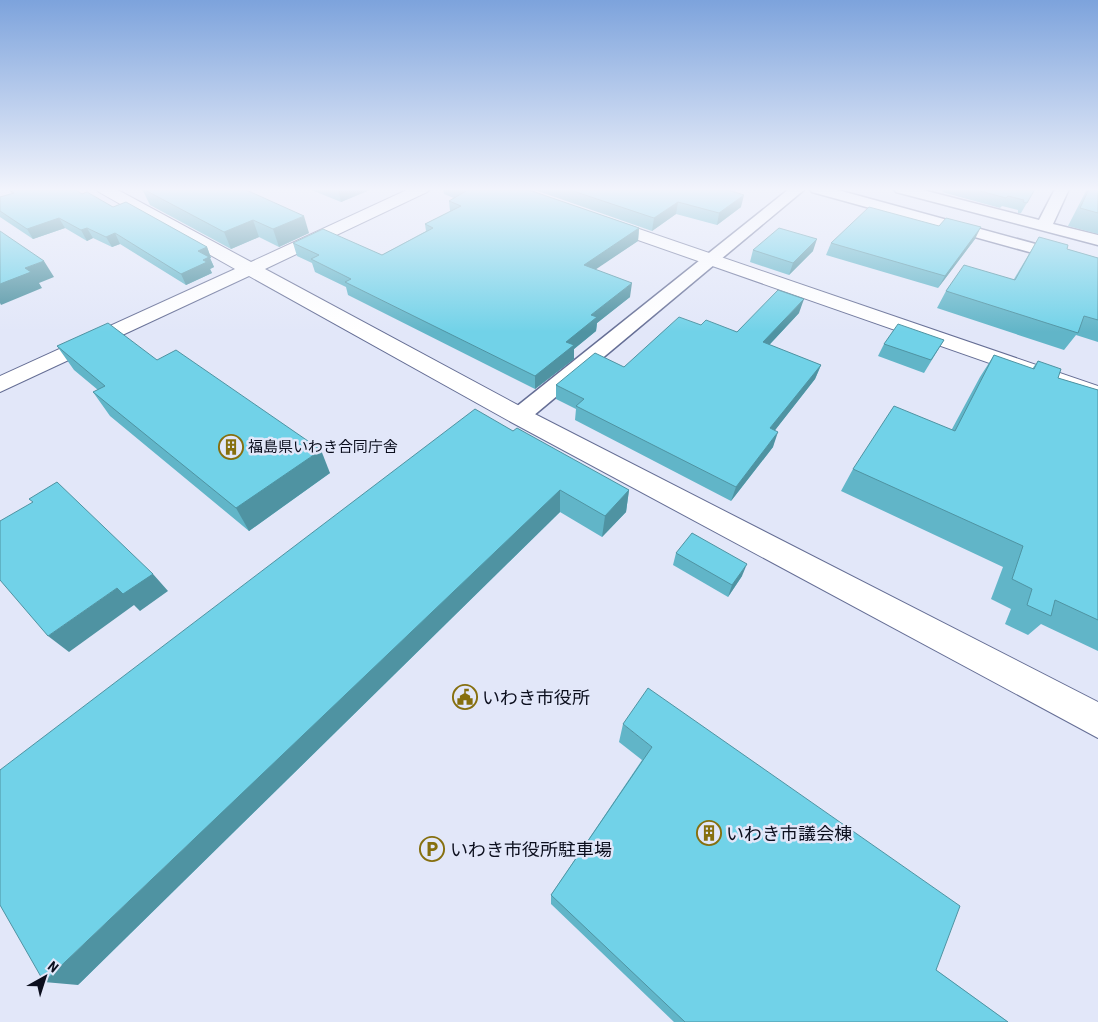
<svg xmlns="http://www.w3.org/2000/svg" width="1098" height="1022" viewBox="0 0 1098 1022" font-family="'Roboto Condensed','Noto Sans JP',sans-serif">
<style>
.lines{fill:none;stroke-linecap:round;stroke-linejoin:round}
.minor-casing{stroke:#656e95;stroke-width:3}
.tertiary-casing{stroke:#656e95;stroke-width:2}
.minor{fill:#fff;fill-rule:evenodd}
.tertiary{fill:#fff;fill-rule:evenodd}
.wall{fill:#61b5c8}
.shaded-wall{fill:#4f93a2}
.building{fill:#71d2e8;stroke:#4f93a2}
.labels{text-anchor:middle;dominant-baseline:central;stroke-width:5;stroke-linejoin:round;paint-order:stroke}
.poi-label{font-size:15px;fill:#0c0f1e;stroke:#e2e7f9;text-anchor:start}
.near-poi-label{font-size:18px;fill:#0c0f1e;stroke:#e2e7f9;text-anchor:start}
</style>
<rect width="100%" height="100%" fill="#e2e7f9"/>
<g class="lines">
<defs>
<g id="minor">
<polygon points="789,189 805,189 527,421 519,424 511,421 508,416 511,411"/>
<polygon points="810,189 834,189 1098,261 1098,271 812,192"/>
<polygon points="894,189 919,189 1039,220 1055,189 1069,189 1053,224 1098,235 1098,245 896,192"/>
</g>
<g id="tertiary">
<polygon points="96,189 116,189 251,262 409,189 430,189 427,192 265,269 527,410 1098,702 1098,738 511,422 249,276 0,392 0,376 235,269 99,192"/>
<polygon points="604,217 1098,386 1098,401 598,226 596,222 598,218"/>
</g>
</defs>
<!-- minor casing -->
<use href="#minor" class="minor-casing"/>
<!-- tertiary casing -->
<use href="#tertiary" class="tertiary-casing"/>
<!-- minor -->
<use href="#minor" class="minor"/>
<!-- tertiary -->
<use href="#tertiary" class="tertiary"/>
</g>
<!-- wall -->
<g class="wall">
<polygon points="142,189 244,189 309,233 279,247 259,237 231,249 150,205"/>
<polygon points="309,189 372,189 341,202"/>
<polygon points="443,189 526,189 639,228 638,241 595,269 630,297 597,323 596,331 574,349 574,359 535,389 348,295 346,287 315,272 312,263 297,256 293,243 382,255 426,231 425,224 450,211 449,201 454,198 444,194"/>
<polygon points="532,189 733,189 730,191 741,207 717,225 676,214 652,231"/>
<polygon points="944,189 1035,189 1021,213 1018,213 1018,210 1002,206 1000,208 942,192"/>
<polygon points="1087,189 1098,189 1098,234 1068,226"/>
<polygon points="9,190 82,194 207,247 211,258 210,258 214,267 210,269 212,273 186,285 120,244 112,247 93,238 87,241 65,228 33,239 0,217 0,197 12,194"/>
<polygon points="939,226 975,239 938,288 826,255 831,243"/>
<polygon points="1039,237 1067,249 1098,258 1098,342 1076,335 1064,350 937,308 946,291 1014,279"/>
<polygon points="753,250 813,251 789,275 750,262"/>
<polygon points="799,313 769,345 821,365 815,379 775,430 773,447 731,501 575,420 576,409 556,399 556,385 624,367 701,325 737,332"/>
<polygon points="944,340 924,373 878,356 884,344"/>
<polygon points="57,346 157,360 330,473 249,531 110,416 93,392 98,390 74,370"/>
<polygon points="994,355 1032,369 1038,361 1058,378 1098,390 1098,651 1041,624 1028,635 1005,624 1011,609 991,599 1003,567 841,491 853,469 952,429 980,377"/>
<polygon points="513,431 629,490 626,512 602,537 560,512 78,985"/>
<polygon points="676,553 742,576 728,597 673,565"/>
<polygon points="623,724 936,970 1008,1022 674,1022 551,904 551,895 642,760 619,742"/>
</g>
<!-- shaded-wall -->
<g class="shaded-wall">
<polygon points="338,189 372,189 341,202"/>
<polygon points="744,195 741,207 717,225 719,213"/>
<polygon points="678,202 676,214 652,231 654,218"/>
<polygon points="304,216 309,233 279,247 273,229"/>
<polygon points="59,218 65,228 33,239 27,229"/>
<polygon points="253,220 259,237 231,249 224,232"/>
<polygon points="981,227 975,239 938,288 945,276"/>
<polygon points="87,228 93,238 87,241 81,230"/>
<polygon points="639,228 638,241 583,278 584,265"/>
<polygon points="115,233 120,244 112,247 106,237"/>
<polygon points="817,239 813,251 789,275 793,263"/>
<polygon points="207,247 211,258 210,258 214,267 210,269 212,273 186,285 181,274 198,251"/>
<polygon points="44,261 54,277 39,283 42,288 1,305 0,303 0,284 25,268"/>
<polygon points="632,283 630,297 597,323 596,331 574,349 574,359 535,389 535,376 591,315"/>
<polygon points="804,299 799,313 758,357 763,342"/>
<polygon points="821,365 815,379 765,443 770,428"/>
<polygon points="778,432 773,447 731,501 736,487"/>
<polygon points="321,450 330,473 249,531 236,508"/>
<polygon points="560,490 560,512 78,985 44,982"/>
<polygon points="629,490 626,512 602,537 605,516"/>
<polygon points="747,564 742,576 728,597 732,585"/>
<polygon points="153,574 168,591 140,611 134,605 69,652 48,636 117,588"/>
</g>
<!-- building -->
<g class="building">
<polygon points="12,189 74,189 82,194 87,192 113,207 126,202 207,247 198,251 209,257 203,260 207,262 181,274 115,233 106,237 87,228 81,230 59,218 27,229 0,211 0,197 14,193 9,190"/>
<polygon points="143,189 244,189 304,216 273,229 253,220 224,232"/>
<polygon points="461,189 526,189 639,228 584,265 632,283 591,315 597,317 566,342 574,345 535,376 345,282 351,279 311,259 319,255 293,243 323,229 382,255 433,228 425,224 461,206 449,201 466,191"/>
<polygon points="567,189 725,189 744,195 719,213 678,202 654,218"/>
<polygon points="973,189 1035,189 1027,203 1023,202 1024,200 1008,196 1006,198"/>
<polygon points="1089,189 1098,189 1098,213 1080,208"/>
<polygon points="869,207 939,226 946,218 981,227 945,276 831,243"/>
<polygon points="779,228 817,239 793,263 753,250"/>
<polygon points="0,231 44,261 25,268 31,272 0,284"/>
<polygon points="1039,237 1068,245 1067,249 1098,258 1098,320 1084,316 1078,333 946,291 964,265 1015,280"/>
<polygon points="778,290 804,299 763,342 821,365 770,428 778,432 736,487 576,406 584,399 556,385 595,353 624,367 679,317 701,325 706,320 737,332"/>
<polygon points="108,323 157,360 176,350 321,450 236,508 93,392 105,386 57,346"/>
<polygon points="898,324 944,340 931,360 884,344"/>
<polygon points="994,355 1034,369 1038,361 1061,369 1058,378 1098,390 1098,620 1055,600 1051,616 1027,605 1032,589 1012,579 1023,546 853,469 894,406 955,431"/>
<polygon points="475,409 513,431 517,428 629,490 605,516 560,490 44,982 0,905 0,770"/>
<polygon points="57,482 153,574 123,594 117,588 48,636 0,580 0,521 33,502 29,499"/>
<polygon points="692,533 747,564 732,585 676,553"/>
<polygon points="648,688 960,906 936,970 1008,1022 685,1022 551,895 652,747 623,724"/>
</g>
<!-- sky -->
<linearGradient id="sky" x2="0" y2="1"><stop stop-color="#7da3dc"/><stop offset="0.57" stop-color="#f2f4fc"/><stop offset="1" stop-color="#f2f4fc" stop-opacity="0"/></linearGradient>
<rect width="1098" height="332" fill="url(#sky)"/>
<!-- icons -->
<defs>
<symbol id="building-ring" viewBox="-11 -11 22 22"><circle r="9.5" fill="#e2e7f9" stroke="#866f0e" stroke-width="1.5"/><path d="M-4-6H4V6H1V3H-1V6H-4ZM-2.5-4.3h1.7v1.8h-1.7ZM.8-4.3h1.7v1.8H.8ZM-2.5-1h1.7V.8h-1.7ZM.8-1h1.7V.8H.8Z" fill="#866f0e"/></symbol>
<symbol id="civic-ring" viewBox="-11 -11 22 22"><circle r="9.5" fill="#e2e7f9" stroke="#866f0e" stroke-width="1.5"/><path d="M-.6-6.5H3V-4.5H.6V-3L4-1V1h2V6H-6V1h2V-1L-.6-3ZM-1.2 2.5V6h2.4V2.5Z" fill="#866f0e"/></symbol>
<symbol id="parking-ring" viewBox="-11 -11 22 22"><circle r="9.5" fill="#e2e7f9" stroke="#866f0e" stroke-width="1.5"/><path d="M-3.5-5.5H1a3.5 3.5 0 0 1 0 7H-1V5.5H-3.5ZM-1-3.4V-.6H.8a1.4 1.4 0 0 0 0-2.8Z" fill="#866f0e"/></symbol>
</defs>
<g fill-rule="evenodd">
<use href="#building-ring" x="217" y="433" width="28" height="28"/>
<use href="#civic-ring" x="451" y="683" width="28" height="28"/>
<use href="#building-ring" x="695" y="819" width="28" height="28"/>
<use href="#parking-ring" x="418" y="835" width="28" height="28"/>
</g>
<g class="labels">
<!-- poi labels -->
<g class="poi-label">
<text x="248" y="447">福島県いわき合同庁舎</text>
</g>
<!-- near-poi labels -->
<g class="near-poi-label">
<text x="482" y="697">いわき市役所</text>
<text x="726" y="833">いわき市議会棟</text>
<text x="450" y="849">いわき市役所駐車場</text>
</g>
</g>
<!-- north arrow -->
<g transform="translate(45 977) rotate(39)" stroke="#e2e7f9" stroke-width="4" paint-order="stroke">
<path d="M0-4L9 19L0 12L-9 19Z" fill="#0c0f1e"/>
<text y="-8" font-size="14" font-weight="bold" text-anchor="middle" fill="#0c0f1e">N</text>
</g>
</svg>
